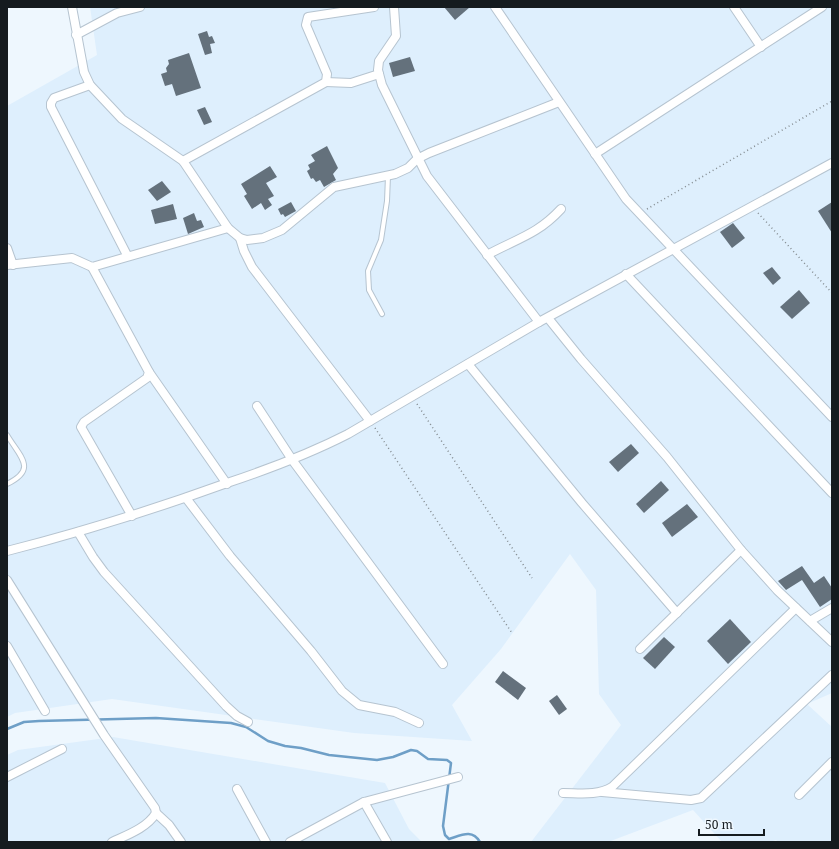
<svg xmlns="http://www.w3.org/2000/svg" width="839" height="849" viewBox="0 0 839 849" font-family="'Noto Serif',serif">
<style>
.built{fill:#deeffd}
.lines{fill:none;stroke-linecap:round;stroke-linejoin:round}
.stream{stroke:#6e9fc7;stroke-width:2.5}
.building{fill:#64717c}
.lane-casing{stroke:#b6c4d0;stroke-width:6}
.street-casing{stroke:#b6c4d0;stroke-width:10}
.path{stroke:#848c91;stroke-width:1.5;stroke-dasharray:1 3;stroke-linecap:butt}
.lane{stroke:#fff;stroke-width:4}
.street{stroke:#fff;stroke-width:8}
</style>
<rect width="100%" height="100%" fill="#eef7fe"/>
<!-- built -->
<g class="built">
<polygon points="90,7 832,7 832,693 807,704 832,727 832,842 778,842 776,840 770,842 722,842 693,810 608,842 531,842 621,725 599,694 596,590 570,554 501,649 452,705 472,741 354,733 112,699 15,713 7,717 7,106 97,55"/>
<polygon points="113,737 385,783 409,829 422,842 7,842 7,755 18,750"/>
</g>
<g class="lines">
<!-- stream -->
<path class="stream" d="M 7,729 L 24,722 L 39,721 L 156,718 L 231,723 L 246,727 L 268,741 L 285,746 L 301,748 L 329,755 L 377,760 L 393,757 L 411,750 L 417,751 L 428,759 L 447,760 L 451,763 L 443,826 L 445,835 L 449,839 C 462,835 472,829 480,842"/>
</g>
<!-- building -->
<g class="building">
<polygon points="444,7 470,7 455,20"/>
<polygon points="207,31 209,37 212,36 215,43 210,44 212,53 205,55 198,34"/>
<polygon points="189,53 201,88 176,96 172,84 165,86 161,74 167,72 166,68 169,64 168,60"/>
<polygon points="410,57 415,71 393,77 389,63"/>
<polygon points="205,107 212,122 204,125 197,110"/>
<polygon points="327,146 338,168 333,174 336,180 324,187 320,180 316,182 313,178 311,179 307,171 310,169 308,165 315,161 311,155"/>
<polygon points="270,166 277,177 266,183 274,196 268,199 272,205 265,210 261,203 252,209 244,196 247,194 241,184"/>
<polygon points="162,181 171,192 157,201 148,190"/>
<polygon points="291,202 296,211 285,217 283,214 281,215 278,209"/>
<polygon points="832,202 832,233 818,211"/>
<polygon points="173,204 177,219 155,224 151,210"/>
<polygon points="194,213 197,221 201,220 204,227 188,234 183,218"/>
<polygon points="733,223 745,238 732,248 720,232"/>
<polygon points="772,267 781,278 773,285 763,273"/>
<polygon points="799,290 810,303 792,319 780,307"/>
<polygon points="631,444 639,453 618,472 609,462"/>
<polygon points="661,481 669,490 644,513 636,504"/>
<polygon points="687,504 698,517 672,537 662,523"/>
<polygon points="802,566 814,583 824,576 832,588 832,599 820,607 802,580 786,590 778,581"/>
<polygon points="730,619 751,642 728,664 707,641"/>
<polygon points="664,637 675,647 655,669 643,658"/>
<polygon points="503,671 526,688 518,700 495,682"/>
<polygon points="557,695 567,709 559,715 549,701"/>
</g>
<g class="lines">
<defs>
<g id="lane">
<polyline points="382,314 369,290 368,271 381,240 387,201 388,176"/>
<path d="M 7,435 C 20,457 38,469 7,484"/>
</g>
<g id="street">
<polyline points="72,7 84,72 90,85 122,119 183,161 228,228 240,238 247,240 263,238 282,230 334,187 395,174 408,168 417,159 429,153 559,102"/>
<polyline points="394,7 396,36 379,61 378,70 382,85 427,176 539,322"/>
<polyline points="495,7 626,199 832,417"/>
<polyline points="734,7 761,47"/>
<polyline points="76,35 117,13 140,7"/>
<polyline points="326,82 351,83 379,74"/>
<polyline points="90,85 54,98 51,103 51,107 127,255"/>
<polyline points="595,154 822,7"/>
<polyline points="183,161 326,82 327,74 306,25 308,17 374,7"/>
<polyline points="240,238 244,251 252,267 370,421"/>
<polyline points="7,248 13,265"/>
<path d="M 487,255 C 516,239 537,235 561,209"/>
<polyline points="7,265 72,258 92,267 228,228"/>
<polyline points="92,267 149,372 147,378 84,422 81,427 132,516"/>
<polyline points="626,274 832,493"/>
<polyline points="548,318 581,359 667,457 741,550 777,590 832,642"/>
<polyline points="468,364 582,503 677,613"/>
<polyline points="149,372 227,484"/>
<polyline points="257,406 293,461 443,664"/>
<polyline points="186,498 230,556 311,651 342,691 359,705 395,712 419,723"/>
<polyline points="78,532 93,557 104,572 226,706 237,716 248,722"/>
<path d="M 7,551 C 82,532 155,509 227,483 C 269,469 309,454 348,434 L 539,322 L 832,163"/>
<path d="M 7,580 L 104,735 L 155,808 L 156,813 C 147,828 127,835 112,842"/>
<polyline points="810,621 832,608"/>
<polyline points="7,646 45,711"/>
<polyline points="640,649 741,550"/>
<polyline points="7,777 62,749"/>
<polyline points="237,789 266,842"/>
<polyline points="602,792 691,800 701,798 832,675"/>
<path d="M 563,793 C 579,793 597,796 612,787 L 796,608"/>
<polyline points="799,795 832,762"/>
<polyline points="364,802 387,842"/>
<polyline points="156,813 169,825 181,842"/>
<polyline points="290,842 364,802 458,777"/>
</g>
</defs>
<!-- lane casing -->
<use href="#lane" class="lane-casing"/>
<!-- street casing -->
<use href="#street" class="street-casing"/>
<!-- path -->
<g class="path">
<polyline points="647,209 832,101"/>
<polyline points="758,213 832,293"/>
<polyline points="417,404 532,578"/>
<polyline points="375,428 512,633"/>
</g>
<!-- lane -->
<use href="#lane" class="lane"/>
<!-- street -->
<use href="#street" class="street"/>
</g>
<!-- border -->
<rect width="839" height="849" fill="none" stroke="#151b1f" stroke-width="16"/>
<!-- scale -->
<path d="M699 829v6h65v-6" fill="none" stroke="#151b1f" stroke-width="2"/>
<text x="705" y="829" font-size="12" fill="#151b1f" stroke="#eef7fe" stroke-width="3" paint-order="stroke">50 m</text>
</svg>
